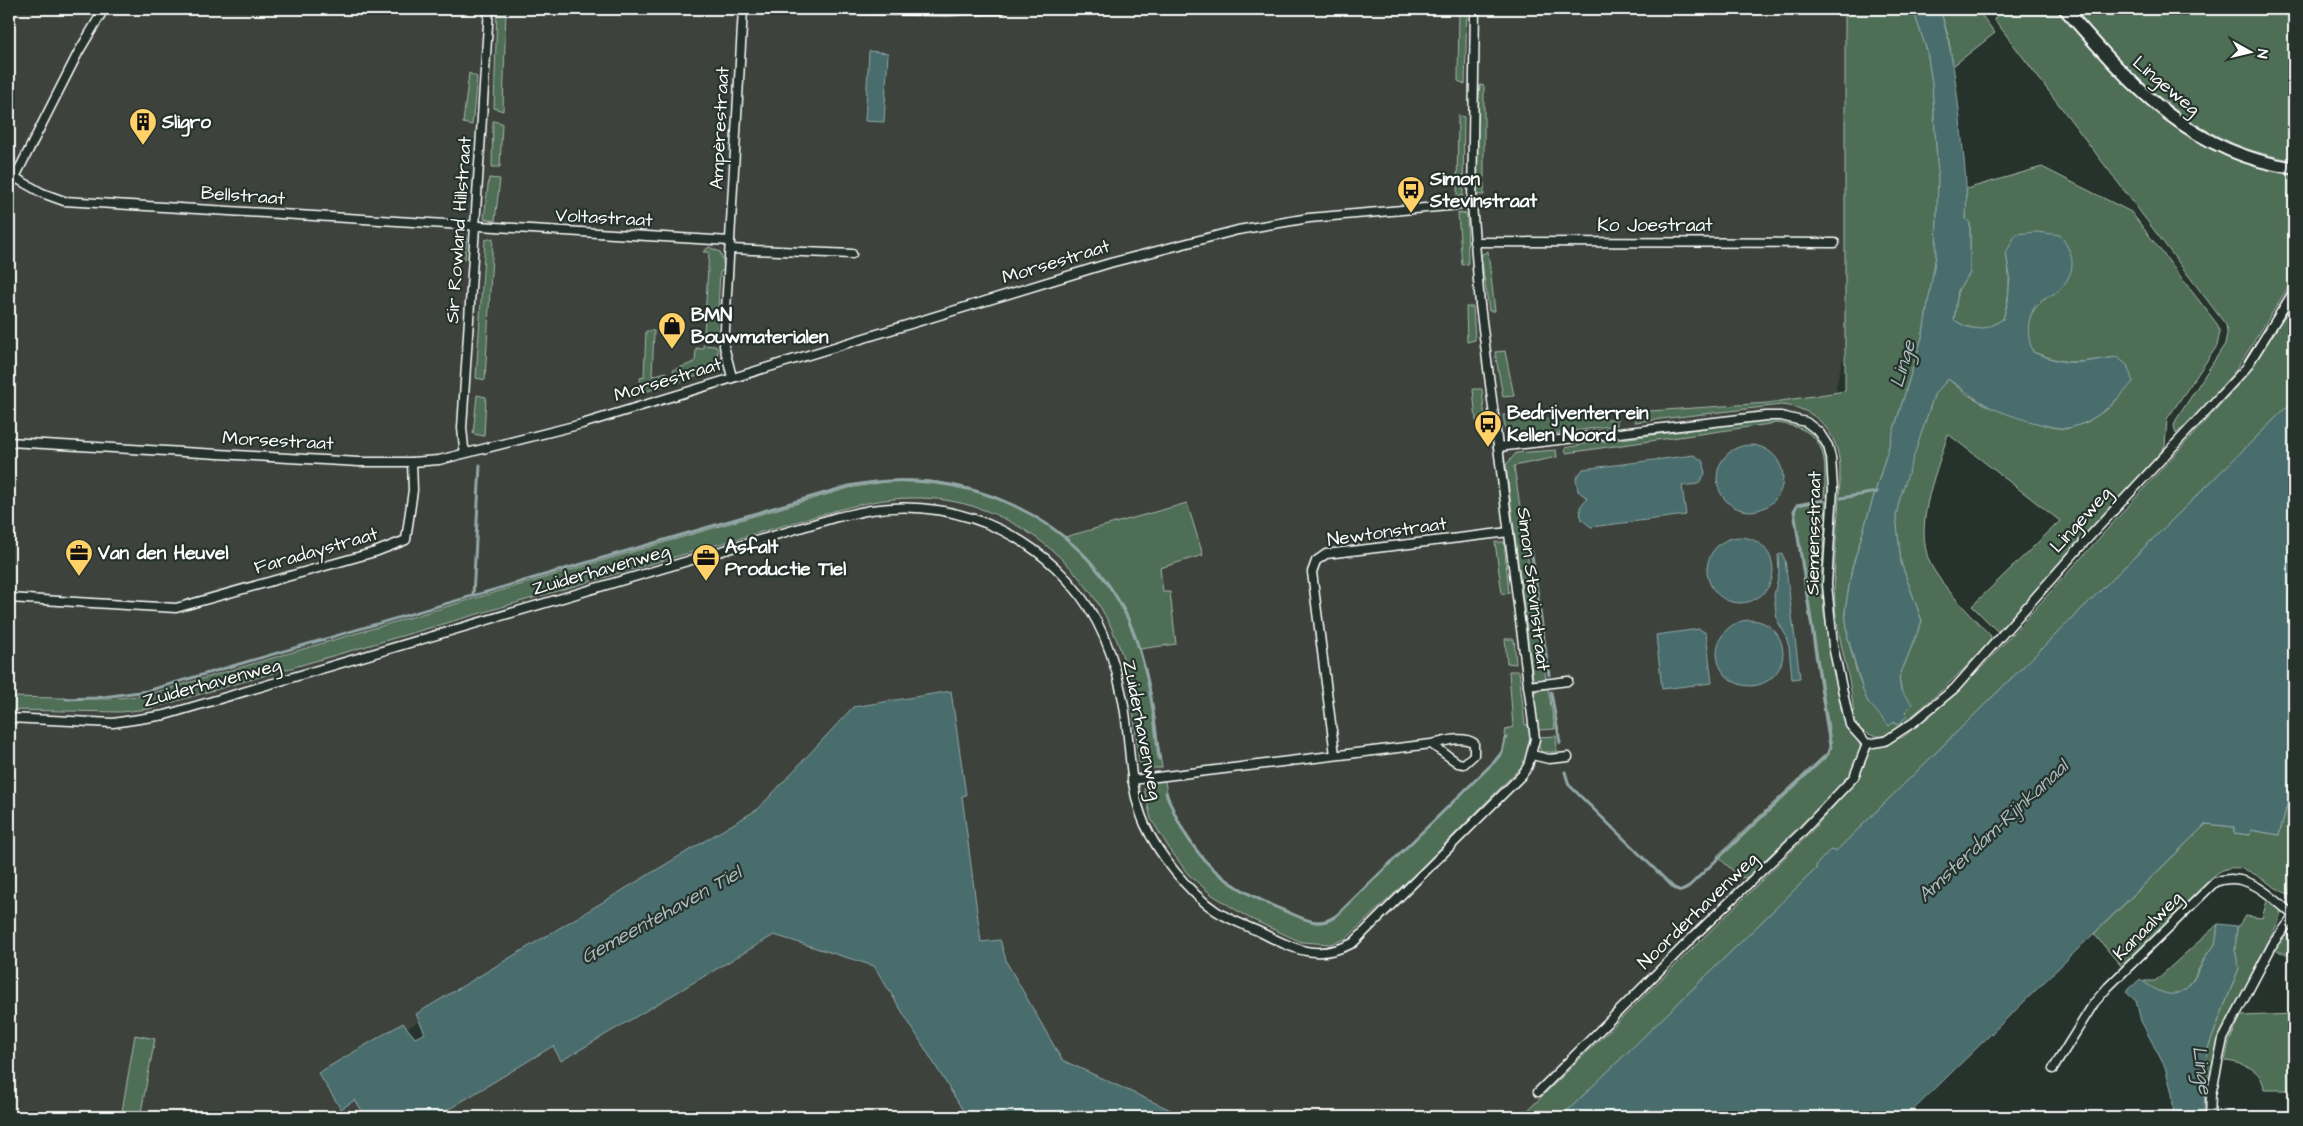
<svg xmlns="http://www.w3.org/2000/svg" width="2303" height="1126" viewBox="0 0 2303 1126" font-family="'Architects Daughter',sans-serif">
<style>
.built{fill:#3c423c}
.green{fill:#4f6e57;stroke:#a7b6ab}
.water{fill:#496d6d;stroke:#92a7a7}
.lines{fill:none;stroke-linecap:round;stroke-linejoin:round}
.stream{stroke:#92a7a7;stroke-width:3}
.street-casing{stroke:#fff;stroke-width:11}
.secondary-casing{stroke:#fff;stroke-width:15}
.street{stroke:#26332d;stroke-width:8}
.secondary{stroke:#26332d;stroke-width:11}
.labels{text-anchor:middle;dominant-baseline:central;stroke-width:4.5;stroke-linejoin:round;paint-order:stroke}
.street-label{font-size:19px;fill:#fff;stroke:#26332d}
.poi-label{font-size:19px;font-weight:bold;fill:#fff;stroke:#26332d;text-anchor:start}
.water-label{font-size:20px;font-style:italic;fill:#adbdbd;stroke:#26332d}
</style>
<rect width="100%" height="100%" fill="#26332d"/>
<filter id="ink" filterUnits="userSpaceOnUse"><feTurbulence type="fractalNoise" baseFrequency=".02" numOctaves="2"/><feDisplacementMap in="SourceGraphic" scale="10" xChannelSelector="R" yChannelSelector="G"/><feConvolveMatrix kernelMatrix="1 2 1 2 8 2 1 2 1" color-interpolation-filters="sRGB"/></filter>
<g filter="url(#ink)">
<!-- built -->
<g class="built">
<polygon points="9,9 1848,9 1856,306 1836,386 1847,551 1844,730 1874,789 1566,1117 1168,1117 1066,1074 763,818 330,1074 358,1096 371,1117 9,1117"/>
<polygon points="772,928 878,963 976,1117 424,1117 552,1032"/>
</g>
<!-- green -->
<g class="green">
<polygon points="497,9 506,9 503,111 494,108"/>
<polygon points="1459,9 1467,9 1465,84 1458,81"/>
<path d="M 1845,9 L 1913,9 L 1927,51 L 1932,83 L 1938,176 L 1936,255 L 1923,334 L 1852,568 L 1845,611 L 1848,638 L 1856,670 L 1868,702 L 1897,725 L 1908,715 L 1905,712 L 1899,678 L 1922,621 L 1901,563 L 1896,516 L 1899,498 L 1934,395 L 1948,379 L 1968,395 L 1990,407 L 2051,427 L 2066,429 L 2087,422 L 2109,408 L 2126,390 L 2117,357 C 2078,362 2072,367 2033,352 C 2021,324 2030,306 2055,293 L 2006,253 C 2011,277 2010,296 2003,319 C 1984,331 1973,332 1954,320 L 1958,290 L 1970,273 L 1970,223 L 1966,219 L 1966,189 L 2042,167 L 2131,212 L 2217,324 L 2220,332 L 2217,346 L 2167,419 L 2165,446 L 2161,452 L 1998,632 L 1972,606 L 2060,521 L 1948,434 C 1936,475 1909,533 1935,572 C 1950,595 1972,616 1991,636 L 1990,641 C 1966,668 1940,693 1912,716 C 1905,722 1897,732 1888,735 C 1874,739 1862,733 1854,723 C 1854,684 1838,645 1835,605 C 1832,560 1840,513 1840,467 C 1838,433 1816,407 1781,405 L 1635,422 L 1635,412 L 1768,403 L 1845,391 Z"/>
<polygon points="1940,9 1977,9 1995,33 1953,66 1948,36"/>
<polygon points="2006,9 2061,9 2173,123 2294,172 2294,278 2236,370 2202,409 2176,434 2174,426 2176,420 2225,344 2227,333 2226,325 1994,19"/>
<path d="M 2073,9 L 2294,9 L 2294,161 C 2273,156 2252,152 2232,143 C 2167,115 2119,61 2073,9 Z"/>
<polygon points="469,73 477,77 472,125 463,123"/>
<path d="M 1480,85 L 1484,86 L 1484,195 L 1477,195 C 1479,158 1476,122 1480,85 Z"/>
<polygon points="1458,115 1464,117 1463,196 1457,196"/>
<polygon points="493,121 502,123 500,167 492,167"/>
<polygon points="489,178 500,179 495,221 484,219"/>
<polygon points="1458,213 1467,214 1468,264 1462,265"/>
<polygon points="458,234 467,236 465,259 457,259"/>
<polygon points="493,238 485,380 476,378 485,240"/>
<polygon points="709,247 720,252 723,261 724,270 720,272 717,332 713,335 704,334 709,252 703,252"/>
<polygon points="1488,251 1495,311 1489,311 1481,255"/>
<polygon points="2294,301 2294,400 1836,851 1830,851 1817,864 1816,869 1561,1117 1521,1117 1809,834 1860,777 1865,757 1870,751 1879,745 1903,737 1947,701 1984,665 2247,375"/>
<polygon points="1466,307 1473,307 1475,340 1467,342"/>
<polygon points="646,331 654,331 652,376 666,372 669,384 642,393 640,378 644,377"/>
<polygon points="703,345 715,346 718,349 715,372 710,376 701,375 676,383 673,370 695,362 696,348 703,349"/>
<polygon points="1505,351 1514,396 1503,397 1495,352"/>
<polygon points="1473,389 1482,389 1485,419 1476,421"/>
<polygon points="477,395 486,397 484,436 473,434"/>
<polygon points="1503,415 1513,415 1514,418 1617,419 1617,425 1517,439 1507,439"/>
<path d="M 1775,419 C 1806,424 1824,430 1828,465 C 1830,476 1831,484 1828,495 L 1824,498 C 1827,455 1826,429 1777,423 L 1566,453 L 1565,448 L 1591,443 Z"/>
<polygon points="1556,450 1557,457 1514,466 1546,679 1533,680 1506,465 1516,453"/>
<path d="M 897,480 C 960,478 1016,499 1065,537 L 1187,503 L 1203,555 L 1160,568 L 1163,592 L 1170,592 L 1176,644 L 1140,649 L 1150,688 L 1162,768 L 1150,768 L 1139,762 C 1134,724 1133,682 1119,646 C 1088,562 1005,496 913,498 C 884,498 855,505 827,513 L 149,709 L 121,712 L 9,710 L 9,697 L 109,699 L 147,695 L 849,488 Z"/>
<path d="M 1826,501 L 1822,569 L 1824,614 L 1843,718 C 1847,728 1853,733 1858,741 C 1867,755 1849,775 1841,785 L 1748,877 L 1741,878 L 1717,856 L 1832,748 L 1795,512 L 1795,506 Z"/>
<polygon points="1495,542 1504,542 1509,593 1502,594"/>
<polygon points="1505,639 1514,639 1516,664 1507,663"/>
<path d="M 1509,671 L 1519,671 L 1525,725 L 1534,724 L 1529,757 L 1522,766 L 1420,869 L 1346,939 L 1330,944 L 1301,942 L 1247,917 L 1211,894 L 1188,874 L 1169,848 L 1151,819 L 1144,789 L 1152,779 L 1164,777 C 1175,848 1224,889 1289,912 C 1299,916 1314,924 1325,920 C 1340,916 1352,899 1363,889 C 1408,848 1451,804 1494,761 L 1502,751 L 1506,729 L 1513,727 Z"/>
<polygon points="1548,688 1555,729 1538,730 1534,692"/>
<polygon points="1556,736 1557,752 1541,752 1538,744 1538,737"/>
<path d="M 2294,778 L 2294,896 C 2268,890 2244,853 2216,874 L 2122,967 L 2094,934 L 2206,824 L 2234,827 L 2234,833 L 2250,835 L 2251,830 L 2279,835 Z"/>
<polygon points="2269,894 2281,911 2279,921 2252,973 2220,1041 2205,1103 2205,1066 2208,1048 2239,968 2235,950 2237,928 2245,916 2262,918"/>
<path d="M 2218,924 C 2217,930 2217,938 2215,944 C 2213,949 2207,952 2205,957 C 2188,990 2181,1009 2142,981 L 2155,981 Z"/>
<polygon points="2294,933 2294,957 2274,950 2282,938"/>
<path d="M 2294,1014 L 2294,1090 L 2264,1090 C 2263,1069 2243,1063 2225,1061 L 2229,1042 L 2241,1016 Z"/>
<polygon points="135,1035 155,1039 140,1117 121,1117"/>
</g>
<!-- water -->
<g class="water">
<path d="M 1913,9 L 1940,9 C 1952,48 1957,89 1961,130 C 1964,160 1968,189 1966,219 L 1970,223 L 1970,273 L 1958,290 L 1954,320 C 1973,332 1984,331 2003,319 L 2008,301 L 2010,276 L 2006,253 L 2016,234 L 2036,232 L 2060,235 C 2076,256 2077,273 2057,292 C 2052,296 2044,297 2040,301 C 2026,314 2026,336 2033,352 C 2071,368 2079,362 2117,357 L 2127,365 L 2133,382 C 2115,402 2095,423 2068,428 C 2056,431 2001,413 1990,407 C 1975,399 1962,388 1948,379 L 1934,395 L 1900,498 L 1896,516 L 1901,563 L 1922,621 L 1899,678 L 1901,691 L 1912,704 L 1905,712 L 1908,715 L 1898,725 L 1894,722 L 1889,726 L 1868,702 L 1863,691 L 1848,638 L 1845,611 L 1852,568 L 1923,334 L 1936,255 L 1938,176 L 1932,83 L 1927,51 Z"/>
<polygon points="869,51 888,53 884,122 865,121"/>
<polygon points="2294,400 2294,778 2279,835 2251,830 2250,835 2234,833 2234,827 2206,824 1906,1117 1561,1117 1816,869 1817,864 1830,850 1836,851"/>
<circle cx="1750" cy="478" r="33"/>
<polygon points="1694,455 1704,462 1705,474 1698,484 1682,486 1686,515 1591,527 1581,519 1580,507 1587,498 1578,491 1576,478 1583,469"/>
<circle cx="1740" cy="570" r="33"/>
<polygon points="1782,554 1785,560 1800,678 1792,679 1789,647 1785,634 1777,620 1774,595 1779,573 1778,555"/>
<circle cx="1750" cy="653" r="33"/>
<polygon points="1699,629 1706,633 1712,683 1662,689 1656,635"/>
<polygon points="951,691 966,795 962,796 981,942 1000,940 1007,963 1062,1060 1186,1117 967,1117 874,966 774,935 561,1061 553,1046 436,1117 366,1117 355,1100 341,1109 318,1073 403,1023 415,1038 425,1033 416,1014 758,809 853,707"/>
<path d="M 2218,924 L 2237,926 L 2235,950 L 2239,968 L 2208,1048 L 2205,1066 L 2204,1117 L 2174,1117 L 2172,1093 L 2165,1067 L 2141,1021 L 2136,1001 L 2126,992 L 2140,979 C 2174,1005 2187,997 2204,960 C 2206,954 2212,950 2215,944 C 2217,938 2217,930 2218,924 Z"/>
</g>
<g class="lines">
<!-- stream -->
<g class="stream">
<polyline points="1841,498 1877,492"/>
<polyline points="1531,548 1549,675"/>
<polyline points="473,596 480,465"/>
<polyline points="1551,692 1560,743"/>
<path d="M 66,699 L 96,698 L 147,691 L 849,486 C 960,464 1079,513 1128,619 C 1148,664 1154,711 1159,759"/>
<polyline points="1565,772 1569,785 1674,888 1681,891 1686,889 1828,754 1830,746 1794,511 1797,505 1823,500"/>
<path d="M 1166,793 C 1192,861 1223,886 1290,913 C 1306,920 1320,928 1336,916 L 1495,761 L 1502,752 L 1505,739 L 1507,738"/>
</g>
<defs>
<g id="street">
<polyline points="799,9 947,11 1001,9"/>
<polyline points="14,177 42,193 64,201 730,241"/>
<polyline points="9,189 78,53 104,9"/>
<polyline points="1474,242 1835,243"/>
<polyline points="730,249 852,254"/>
<polyline points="732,377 724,346 743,9"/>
<polyline points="9,442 359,462 412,462 439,460 582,424 1110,263 1238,230 1309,218 1472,204"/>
<polyline points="1498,447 1766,416 1781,416 1806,422 1819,432 1828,446 1831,458 1833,489 1827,584 1833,646 1850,725 1867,744"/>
<polyline points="467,452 464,448 462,428 489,9"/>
<polyline points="9,598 176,608 375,552 406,540 413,490 412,462"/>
<polyline points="1528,686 1568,681"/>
<path d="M 9,718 L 113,723 L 165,715 L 837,517 C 848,515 860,512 871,510 C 962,496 1054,541 1097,622 C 1108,643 1116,668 1121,691 C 1132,736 1126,782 1145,825 C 1159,855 1189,893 1216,911 C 1230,920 1247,926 1262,933 C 1295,950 1318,961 1353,943 L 1522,775 L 1528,766 L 1535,739 L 1480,305 L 1472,204 L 1475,9"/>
<polyline points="1867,744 1885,741 1914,722 1955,688 2078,549 2246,368 2294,291"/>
<polyline points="1335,755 1312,572 1316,561 1326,554 1509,532"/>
<polyline points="1532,755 1549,759 1568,757"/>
<path d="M 1132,780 L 1431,744 L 1458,763 L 1464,764 L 1474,755 L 1474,743 C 1462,735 1444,742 1431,744"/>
<path d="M 2053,1069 L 2094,1003 L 2108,987 L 2215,882 C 2247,870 2272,897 2294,916"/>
<polyline points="1538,1092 1697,933 1800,834 1854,777 1867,744"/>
<polyline points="2210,1117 2211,1095 2223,1039 2274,942 2294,916"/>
</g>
<path id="secondary" d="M 2065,9 C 2131,84 2188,153 2294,168"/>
</defs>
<!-- street casing -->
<use href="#street" class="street-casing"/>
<!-- secondary casing -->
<use href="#secondary" class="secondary-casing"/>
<!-- street -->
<use href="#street" class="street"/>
<!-- secondary -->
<use href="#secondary" class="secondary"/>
</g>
</g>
<!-- icons -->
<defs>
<symbol id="building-pin" viewBox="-11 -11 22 30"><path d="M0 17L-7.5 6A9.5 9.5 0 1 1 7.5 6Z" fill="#ffd166" stroke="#26332d"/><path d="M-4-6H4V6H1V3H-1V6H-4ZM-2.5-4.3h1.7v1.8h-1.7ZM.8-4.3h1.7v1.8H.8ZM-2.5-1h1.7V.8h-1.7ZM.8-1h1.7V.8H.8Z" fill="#111"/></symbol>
<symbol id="bus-pin" viewBox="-11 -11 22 30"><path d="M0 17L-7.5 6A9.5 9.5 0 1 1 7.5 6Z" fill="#ffd166" stroke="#26332d"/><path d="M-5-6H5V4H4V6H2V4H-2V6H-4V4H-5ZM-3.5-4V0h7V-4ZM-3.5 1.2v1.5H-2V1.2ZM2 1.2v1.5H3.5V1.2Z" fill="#111"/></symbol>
<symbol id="shop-pin" viewBox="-11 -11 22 30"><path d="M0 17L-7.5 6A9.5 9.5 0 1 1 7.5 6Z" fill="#ffd166" stroke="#26332d"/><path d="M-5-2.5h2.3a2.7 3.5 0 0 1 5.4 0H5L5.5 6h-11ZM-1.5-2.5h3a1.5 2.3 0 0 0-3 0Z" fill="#111"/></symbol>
<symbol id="office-pin" viewBox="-11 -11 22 30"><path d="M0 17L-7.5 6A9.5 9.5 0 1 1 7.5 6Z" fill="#ffd166" stroke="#26332d"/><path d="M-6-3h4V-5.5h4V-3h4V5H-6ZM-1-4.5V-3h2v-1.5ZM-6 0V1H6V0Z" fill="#111"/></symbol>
</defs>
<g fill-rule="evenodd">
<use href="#building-pin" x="127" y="106" width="32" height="43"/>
<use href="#bus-pin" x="1395" y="174" width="32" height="43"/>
<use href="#shop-pin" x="656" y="310" width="32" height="43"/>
<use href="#bus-pin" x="1472" y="408" width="32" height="43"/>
<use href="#office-pin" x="63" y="537" width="32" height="43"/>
<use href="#office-pin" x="690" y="542" width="32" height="43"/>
</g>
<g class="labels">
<!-- street labels -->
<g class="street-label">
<text transform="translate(2166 86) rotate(40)">Lingeweg</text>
<text transform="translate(720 128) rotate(-87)">Ampèrestraat</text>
<text transform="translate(243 196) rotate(4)">Bellstraat</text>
<text transform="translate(604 218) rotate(3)">Voltastraat</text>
<text x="1655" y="225">Ko Joestraat</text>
<text transform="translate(459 230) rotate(-86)">Sir Rowland Hillstraat</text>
<text transform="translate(1056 262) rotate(-17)">Morsestraat</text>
<text transform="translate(668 380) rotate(-17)">Morsestraat</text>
<text transform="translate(278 441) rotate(3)">Morsestraat</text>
<text transform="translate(2081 520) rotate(-48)">Lingeweg</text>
<text transform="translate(1387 532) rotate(-8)">Newtonstraat</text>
<text transform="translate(1814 533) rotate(-89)">Siemensstraat</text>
<text transform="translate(316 551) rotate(-16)">Faradaystraat</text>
<text transform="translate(601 570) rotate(-16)">Zuiderhavenweg</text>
<text transform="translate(1533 589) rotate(83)">Simon Stevinstraat</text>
<text transform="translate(212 683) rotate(-15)">Zuiderhavenweg</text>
<text transform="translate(1142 730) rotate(79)">Zuiderhavenweg</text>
<text transform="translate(1698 911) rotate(-44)">Noorderhavenweg</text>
<text transform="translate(2148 926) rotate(-45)">Kanaalweg</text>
</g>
<!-- poi labels -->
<g class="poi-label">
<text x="162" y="122">Sligro</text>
<text x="1430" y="179">Simon<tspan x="1430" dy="22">Stevinstraat</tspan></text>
<text x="691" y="315">BMN<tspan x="691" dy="22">Bouwmaterialen</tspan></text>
<text x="1507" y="413">Bedrijventerrein<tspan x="1507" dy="22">Kellen Noord</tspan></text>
<text x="725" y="547">Asfalt<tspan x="725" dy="22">Productie Tiel</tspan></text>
<text x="98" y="553">Van den Heuvel</text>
</g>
<!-- water labels -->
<g class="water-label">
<text transform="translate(1903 364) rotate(-74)">Linge</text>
<text transform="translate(1993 831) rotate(-43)">Amsterdam-Rijnkanaal</text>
<text transform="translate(661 915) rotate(-29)">Gemeentehaven Tiel</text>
<text transform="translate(2202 1070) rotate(82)">Linge</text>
</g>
</g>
<!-- margin -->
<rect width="2303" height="1126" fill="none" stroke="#26332d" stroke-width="30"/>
<rect x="15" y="15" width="2273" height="1096" fill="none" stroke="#fff" stroke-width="2" filter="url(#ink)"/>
<!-- north arrow -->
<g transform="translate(2250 52) rotate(98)" stroke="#26332d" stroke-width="4" paint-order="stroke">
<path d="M0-4L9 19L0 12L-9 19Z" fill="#ffffff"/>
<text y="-8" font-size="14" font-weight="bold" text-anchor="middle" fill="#ffffff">N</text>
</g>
</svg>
